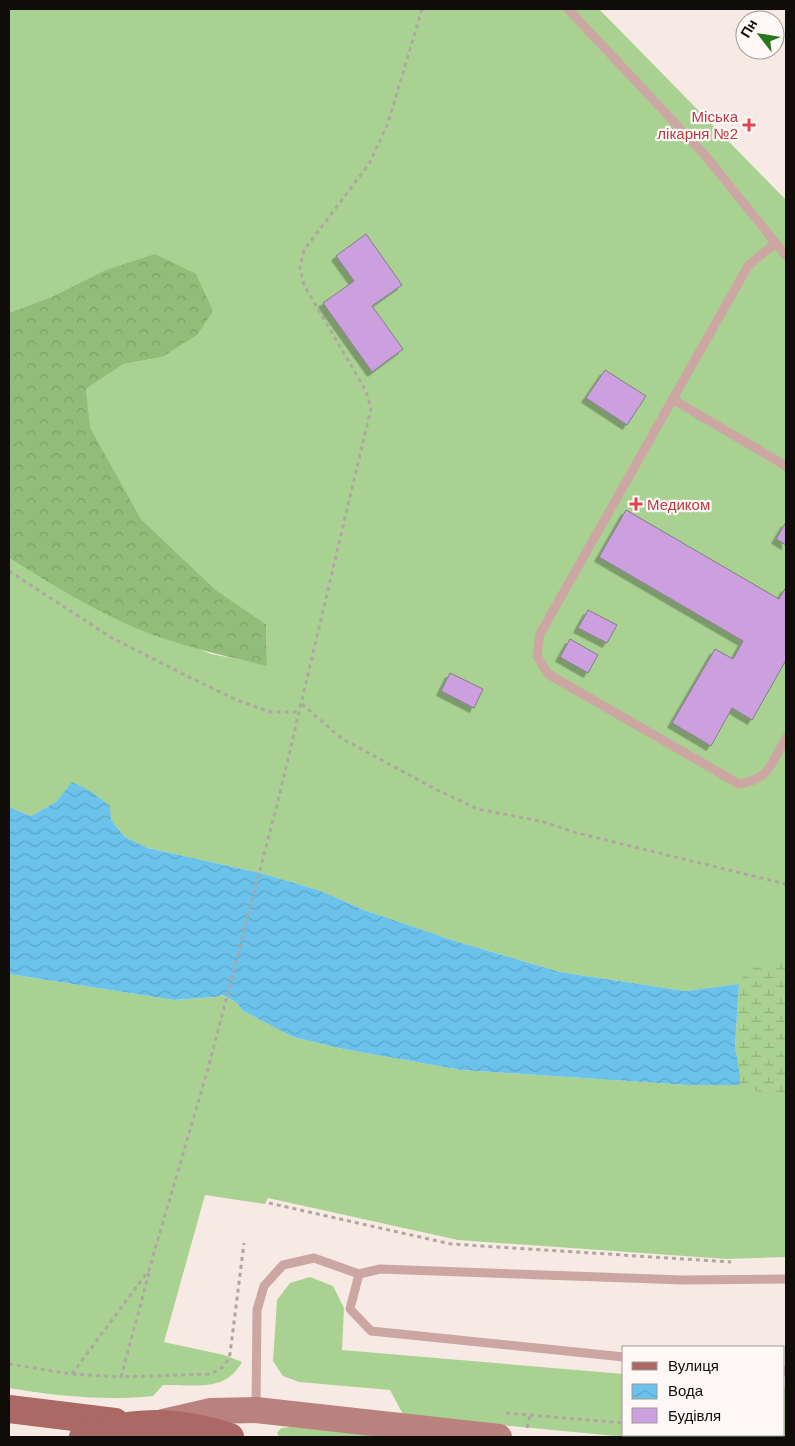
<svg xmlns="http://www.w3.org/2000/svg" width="795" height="1446" viewBox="0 0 795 1446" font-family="Arial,sans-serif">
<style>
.grass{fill:#a9d192}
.forest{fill:url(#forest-crowns)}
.wetland{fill:url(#wetland-marsh)}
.water{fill:url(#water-waves)}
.building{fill:#cc9fdf;stroke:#837c86;filter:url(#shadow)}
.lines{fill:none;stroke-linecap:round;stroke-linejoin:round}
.path{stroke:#b0a6a1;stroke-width:3;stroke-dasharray:4 4;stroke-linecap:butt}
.lane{stroke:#cca6a2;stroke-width:9}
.secondary{stroke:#ba827e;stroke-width:26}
.primary{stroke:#ac6865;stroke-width:28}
.health-dot{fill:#e0444e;stroke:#fef9f6;stroke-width:2}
.labels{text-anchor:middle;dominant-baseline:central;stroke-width:4.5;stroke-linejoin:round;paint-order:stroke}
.health-label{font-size:15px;fill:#be3a42;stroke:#fef9f6;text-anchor:end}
</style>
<defs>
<pattern id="forest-crowns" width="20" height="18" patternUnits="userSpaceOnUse" patternTransform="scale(1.25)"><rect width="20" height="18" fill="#92bc79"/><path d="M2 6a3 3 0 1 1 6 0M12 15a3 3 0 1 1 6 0" fill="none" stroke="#7da067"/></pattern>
<pattern id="wetland-marsh" width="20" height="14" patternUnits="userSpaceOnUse" patternTransform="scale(1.25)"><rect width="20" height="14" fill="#a9d192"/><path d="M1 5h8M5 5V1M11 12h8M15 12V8" fill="none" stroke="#90b27d"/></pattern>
<pattern id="water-waves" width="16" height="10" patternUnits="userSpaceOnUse" patternTransform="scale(1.25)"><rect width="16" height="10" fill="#6bc3ec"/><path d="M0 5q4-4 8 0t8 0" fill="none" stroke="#5ca6c9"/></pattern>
<filter id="shadow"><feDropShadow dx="-4.5" dy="4.5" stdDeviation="0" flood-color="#0004"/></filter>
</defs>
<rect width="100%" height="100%" fill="#f7eae4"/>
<!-- grass -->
<g class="grass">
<path d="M 9,9 L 599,9 L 786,200 L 786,1257 L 727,1259 L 458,1240 L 268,1198 L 265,1204 L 205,1195 L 164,1342 L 224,1355 L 242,1362 C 225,1393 194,1384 163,1385 L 153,1396 C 106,1401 55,1396 9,1388 L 9,974 L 174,1000 L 216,997 L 221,995 L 236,1002 L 243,1011 L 293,1037 L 343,1049 L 461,1070 L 687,1085 L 738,1085 L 739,984 L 685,991 L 560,972 L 455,941 L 364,910 L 321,891 L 261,873 L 148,848 L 125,837 L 111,820 L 57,801 L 31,816 L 9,807 L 9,558 L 67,593 L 211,654 L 267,665 L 266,624 L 216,590 L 141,519 L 89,428 L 86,389 L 124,364 L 162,357 L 58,294 L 9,313 Z"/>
<polygon points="310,1277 333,1286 344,1308 342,1350 624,1374 624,1435 784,1435 784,1387 786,1388 786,1437 626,1437 404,1416 390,1390 299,1382 283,1376 273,1361 277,1300 290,1283"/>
<polygon points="291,1427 398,1437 279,1437 277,1433 281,1428"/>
</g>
<!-- forest -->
<path class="forest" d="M 155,254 L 196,274 L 213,311 L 197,335 L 162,357 L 124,364 L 86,389 L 90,428 L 141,519 L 216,590 L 266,624 L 267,666 C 228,657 191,648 153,635 C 103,616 54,586 9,558 L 9,313 L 58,294 L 106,270 Z"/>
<!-- wetland -->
<polygon class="wetland" points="767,963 786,964 786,1092 770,1095 739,1086 735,1046 739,984 747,971"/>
<!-- water -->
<polygon class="water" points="72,782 90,791 110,806 111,820 125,837 148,848 261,873 321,891 364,910 455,941 560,972 685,991 739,984 735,1046 740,1077 739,1085 687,1085 461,1070 343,1049 293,1037 243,1011 236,1002 222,995 216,997 174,1000 9,974 9,807 31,816 57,801"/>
<!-- building -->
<g class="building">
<polygon points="366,234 402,285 372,306 403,349 372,372 323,303 354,281 336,256"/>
<polygon points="605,370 646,396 627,425 586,398"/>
<polygon points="626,510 779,599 786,587 786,660 752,720 732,708 711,746 672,723 715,649 733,659 743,641 599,557"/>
<polygon points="786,522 786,545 776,539"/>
<polygon points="588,610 617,625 607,643 578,628"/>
<polygon points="570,639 598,655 588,673 560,657"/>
<polygon points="450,673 483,689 474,708 441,691"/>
</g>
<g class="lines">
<!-- path -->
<g class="path">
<polyline points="9,571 112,638 193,679 237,700 270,712 299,712"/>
<polyline points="302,704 341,738 437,790 478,809 544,822 577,833 786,884"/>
<polyline points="269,1203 451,1244 731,1262"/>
<path d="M 149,1273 L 121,1377 L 209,1374 C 222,1370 226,1365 230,1354 L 244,1243"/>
<polyline points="9,1364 72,1374 121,1377"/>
<polyline points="72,1374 149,1270 209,1065 278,801 371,408 366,391 304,285 300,267 304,250 369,164 388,123 422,9"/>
<polyline points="506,1413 624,1423"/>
<polyline points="527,1428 530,1415"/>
<polyline points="761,1435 786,1437"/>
</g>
<!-- lane -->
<g class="lane">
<polyline points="568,9 704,154 786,256"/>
<path d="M 775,243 L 748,266 L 540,634 L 537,656 L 548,674 L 739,784 C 769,780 772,762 786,738"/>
<polyline points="672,399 786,466"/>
<polyline points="624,1357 371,1331 350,1309 359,1274 380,1269 683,1280 786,1279"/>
<polyline points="784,1371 786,1371"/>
<polyline points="256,1407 257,1310 264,1286 283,1265 314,1258 359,1274"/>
</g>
<!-- secondary -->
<polyline class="secondary" points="163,1422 211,1411 256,1410 499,1437"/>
<!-- primary -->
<g class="primary">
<polyline points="9,1409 115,1422"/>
<path d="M 83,1437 C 91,1433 101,1432 109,1430 C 151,1419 189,1424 230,1437"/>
</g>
</g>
<!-- markers -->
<g class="health-dot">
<path d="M746.5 117.5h5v5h5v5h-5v5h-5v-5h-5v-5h5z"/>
<path d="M633.5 496.5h5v5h5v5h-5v5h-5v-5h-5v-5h5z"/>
</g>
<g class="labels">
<!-- health labels -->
<g class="health-label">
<text x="738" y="116">Міська<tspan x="738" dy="17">лікарня №2</tspan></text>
<text x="647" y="504" text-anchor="start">Медиком</text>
</g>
</g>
<!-- border -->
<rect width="795" height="1446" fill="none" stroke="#100c0a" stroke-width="20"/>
<!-- legend -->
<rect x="622" y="1346" width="162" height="90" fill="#fef9f6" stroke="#9f9a98"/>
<rect x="632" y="1362" width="25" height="8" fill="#ac6865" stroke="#9f9a98"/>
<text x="668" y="1371" font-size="15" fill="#100c0a">Вулиця</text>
<rect x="632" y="1384" width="25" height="15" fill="url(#water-waves)" stroke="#9f9a98"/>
<text x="668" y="1396" font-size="15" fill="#100c0a">Вода</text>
<rect x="632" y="1408" width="25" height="15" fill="#cc9fdf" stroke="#9f9a98"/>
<text x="668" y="1421" font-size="15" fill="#100c0a">Будівля</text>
<!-- north arrow -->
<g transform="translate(760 35) rotate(301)"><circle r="24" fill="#fef9f6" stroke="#9f9a98"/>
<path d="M0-4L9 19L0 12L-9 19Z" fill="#28761d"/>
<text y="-8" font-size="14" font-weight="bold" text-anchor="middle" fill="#100c0a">Пн</text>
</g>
</svg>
